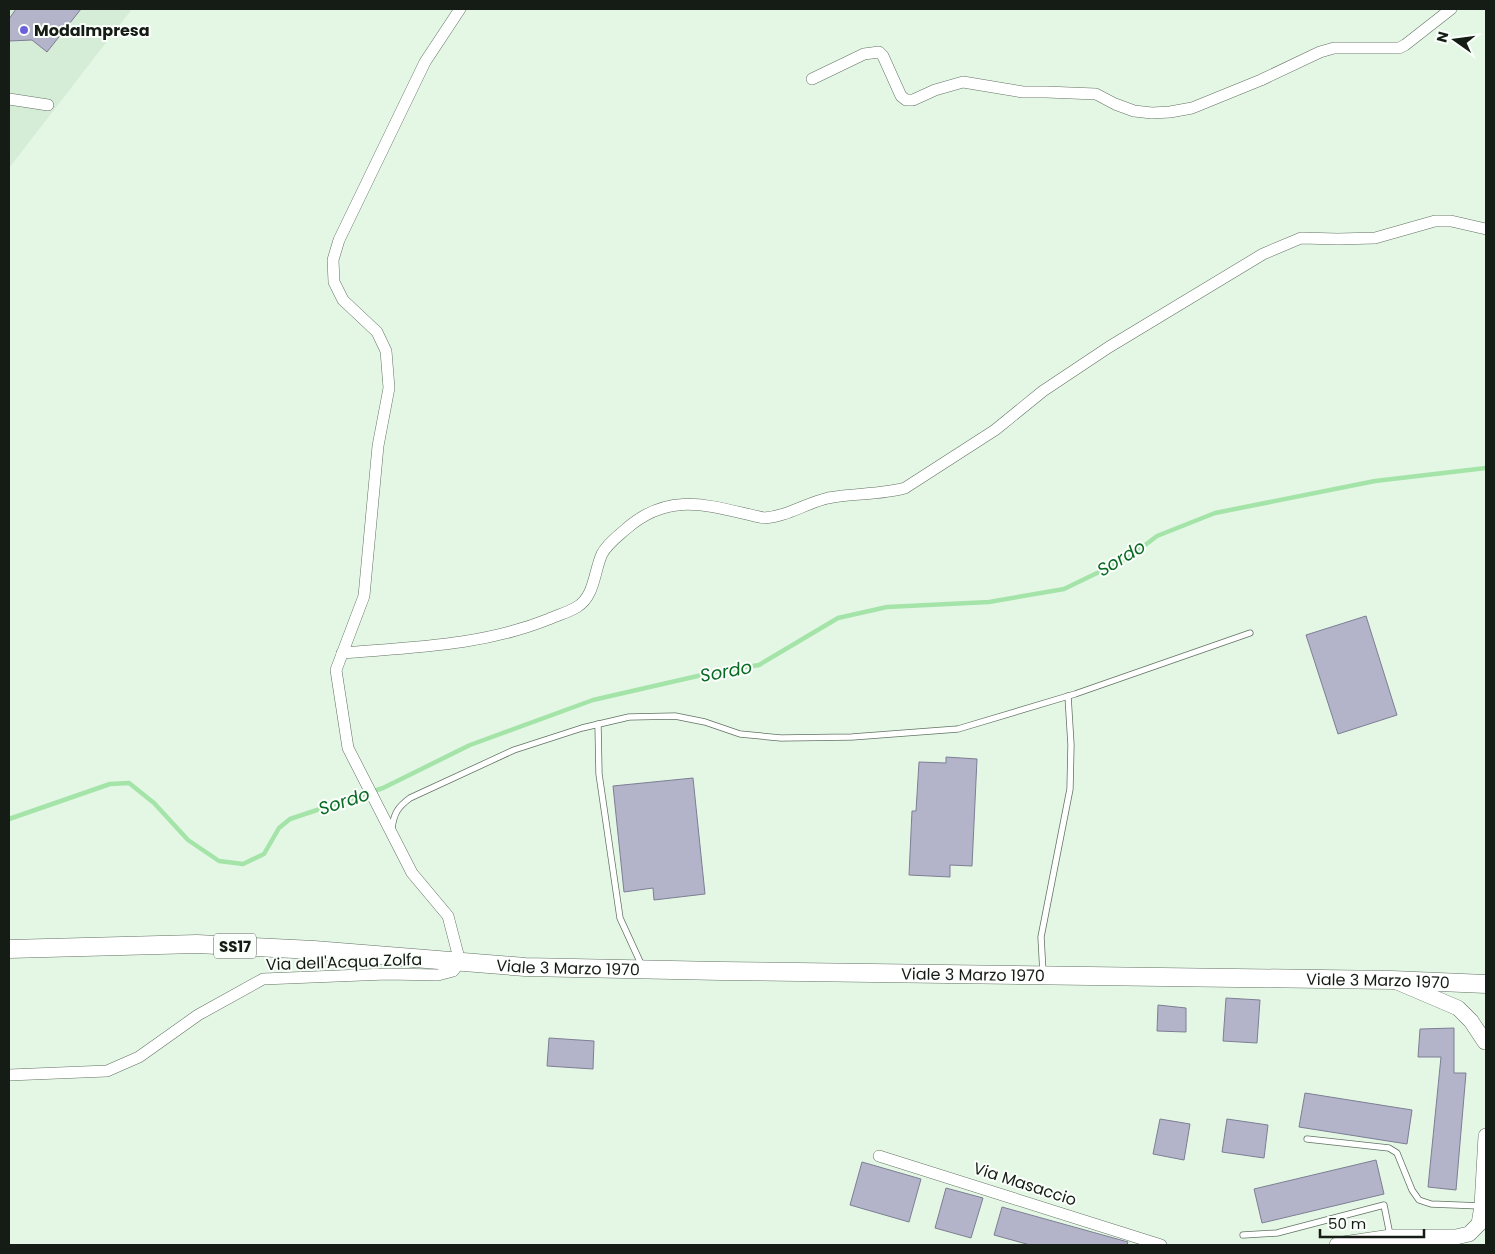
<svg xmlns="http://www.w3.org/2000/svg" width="1495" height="1254" viewBox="0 0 1495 1254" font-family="Poppins,sans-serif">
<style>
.built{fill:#d5edd6}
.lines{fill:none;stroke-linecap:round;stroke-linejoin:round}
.stream{stroke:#a4e4a9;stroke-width:4.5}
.building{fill:#b3b4ca;stroke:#7d7e93}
.lane-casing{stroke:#627263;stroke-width:7}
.street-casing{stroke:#627263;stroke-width:12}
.secondary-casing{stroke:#627263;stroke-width:16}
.primary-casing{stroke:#627263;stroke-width:19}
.lane{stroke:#fff;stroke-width:5.5}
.street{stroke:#fff;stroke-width:11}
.secondary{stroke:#fff;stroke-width:15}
.primary{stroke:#fff;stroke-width:18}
.poi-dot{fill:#6c61db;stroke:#fbfffb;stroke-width:2}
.labels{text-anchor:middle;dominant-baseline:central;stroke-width:4;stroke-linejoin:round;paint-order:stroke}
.shield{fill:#fbfffb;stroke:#5a5f5a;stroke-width:1}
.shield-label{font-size:15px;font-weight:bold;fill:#151b15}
.poi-label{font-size:16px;font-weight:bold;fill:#151b15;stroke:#fbfffb;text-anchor:start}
.street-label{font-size:16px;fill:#151b15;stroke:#fbfffb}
.water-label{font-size:18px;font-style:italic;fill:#096a23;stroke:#fbfffb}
</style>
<rect width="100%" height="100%" fill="#e4f7e5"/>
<!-- built -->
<polygon class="built" points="9,9 132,9 9,168"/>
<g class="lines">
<!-- stream -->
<polyline class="stream" points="9,819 110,784 129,783 154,803 188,840 219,861 243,864 264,854 279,828 290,819 383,788 470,745 593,700 715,672 759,665 838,618 887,607 989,602 1064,589 1128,558 1157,536 1215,513 1375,481 1486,468"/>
</g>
<!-- building -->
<g class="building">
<polygon points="16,9 81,9 47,52 32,40 9,41 9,19"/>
<polygon points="1366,616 1397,715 1338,734 1306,635"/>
<polygon points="946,757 977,759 972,866 950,865 950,877 909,875 912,811 916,811 919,762 946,763"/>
<polygon points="693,778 705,894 654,900 653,888 624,892 613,786"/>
<polygon points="1226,998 1260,1000 1257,1043 1223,1041"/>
<polygon points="1158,1005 1186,1008 1186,1032 1157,1031"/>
<polygon points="1454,1028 1454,1073 1466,1073 1456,1190 1428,1187 1441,1057 1418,1057 1420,1029"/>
<polygon points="549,1038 594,1041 593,1069 547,1066"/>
<polygon points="1305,1093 1412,1110 1407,1144 1299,1127"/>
<polygon points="1160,1119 1190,1124 1184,1160 1153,1154"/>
<polygon points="1227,1119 1268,1125 1264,1158 1222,1152"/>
<polygon points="1376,1160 1384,1194 1262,1223 1254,1189"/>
<polygon points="862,1162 921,1179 909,1222 850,1205"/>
<polygon points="946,1188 983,1198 971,1238 935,1228"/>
<polygon points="1002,1207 1128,1242 1127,1245 1030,1245 994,1235"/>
</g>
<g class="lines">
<defs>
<g id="lane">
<polyline points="598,724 599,774 620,918 642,966"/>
<path d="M 392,828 C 394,813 398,807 410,798 L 514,750 L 582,728 L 629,717 L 675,716 L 705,722 L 740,734 L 781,738 L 852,737 L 958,729 L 1075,694 L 1250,633"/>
<polyline points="1043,973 1041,937 1070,789 1071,745 1068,696"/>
<polyline points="1307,1139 1389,1148 1397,1153 1412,1190 1419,1200 1431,1204 1481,1206"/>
<polyline points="1243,1235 1277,1233 1384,1205 1390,1235"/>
</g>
<g id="street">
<polyline points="812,79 864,54 879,52 883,56 901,96 906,100 913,100 935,90 963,82 1023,92 1046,92 1096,94 1115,104 1134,111 1152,113 1170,112 1192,108 1261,80 1320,52 1334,48 1399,48 1405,45 1451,9"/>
<polyline points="9,99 48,105"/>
<path d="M 342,653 C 413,647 482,646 549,619 C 558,615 569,612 577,607 C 595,596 594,571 602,554 C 607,544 618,536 626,529 C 671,489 712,507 764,518 C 786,517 806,503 828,498 C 853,493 880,495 905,488 L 995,430 L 1043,391 L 1109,347 L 1263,254 L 1301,238 L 1338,239 L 1375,238 L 1435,221 L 1451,221 L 1486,229"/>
<polyline points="9,1075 107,1071 139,1057 198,1015 263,979 387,974 438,975 453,971 460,962 448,916 412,873 348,748 336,670 364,596 378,446 389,388 386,351 377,332 343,300 334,282 333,260 339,240 425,62 460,9"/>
<polyline points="879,1156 1161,1245"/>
</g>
<g id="secondary">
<polyline points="1397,982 1458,1008 1471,1021 1485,1042"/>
<polyline points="1337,1245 1391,1237 1456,1237 1469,1234 1479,1224 1482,1206 1486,1136"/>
</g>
<g id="primary">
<path id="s1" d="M 9,949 L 197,944 L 314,950 L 525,967 L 721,971 L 1392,980 L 1486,984"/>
</g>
</defs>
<!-- lane casing -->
<use href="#lane" class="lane-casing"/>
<!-- street casing -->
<use href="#street" class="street-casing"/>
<!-- secondary casing -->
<use href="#secondary" class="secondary-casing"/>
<!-- primary casing -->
<use href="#primary" class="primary-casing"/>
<!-- lane -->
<use href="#lane" class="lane"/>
<!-- street -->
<use href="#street" class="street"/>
<!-- secondary -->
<use href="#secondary" class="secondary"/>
<!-- primary -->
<use href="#primary" class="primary"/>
</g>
<!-- markers -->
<circle class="poi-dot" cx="24" cy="30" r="5"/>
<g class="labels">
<!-- shield labels -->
<rect class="shield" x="214" y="933.5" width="42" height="25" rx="4"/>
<g class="shield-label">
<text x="235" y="946">SS17</text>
</g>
<!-- poi labels -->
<g class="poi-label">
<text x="34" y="30">ModaImpresa</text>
</g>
<!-- street labels -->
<g class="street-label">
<text transform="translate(344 962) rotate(-2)">Via dell'Acqua Zolfa</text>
<text stroke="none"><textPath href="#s1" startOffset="560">Viale 3 Marzo 1970</textPath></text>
<text stroke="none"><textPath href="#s1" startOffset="965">Viale 3 Marzo 1970</textPath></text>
<text stroke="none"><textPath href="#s1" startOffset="1370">Viale 3 Marzo 1970</textPath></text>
<text transform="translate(1025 1184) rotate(18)">Via Masaccio</text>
</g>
<!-- water labels -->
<g class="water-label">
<text transform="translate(1121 558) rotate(-31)">Sordo</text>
<text transform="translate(726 671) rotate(-10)">Sordo</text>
<text transform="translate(344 801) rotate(-18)">Sordo</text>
</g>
</g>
<!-- border -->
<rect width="1495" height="1254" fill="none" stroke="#151b15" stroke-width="20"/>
<!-- north arrow -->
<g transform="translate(1455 40) rotate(284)" stroke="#fbfffb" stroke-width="4" paint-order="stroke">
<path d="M0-4L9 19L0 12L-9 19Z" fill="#151b15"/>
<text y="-8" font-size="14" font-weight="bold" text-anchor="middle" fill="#151b15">N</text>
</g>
<!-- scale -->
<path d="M1320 1229v8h104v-8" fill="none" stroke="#151b15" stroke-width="2.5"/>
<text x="1328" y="1229" font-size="15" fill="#151b15" stroke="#fbfffb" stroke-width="4" paint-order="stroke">50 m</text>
</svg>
